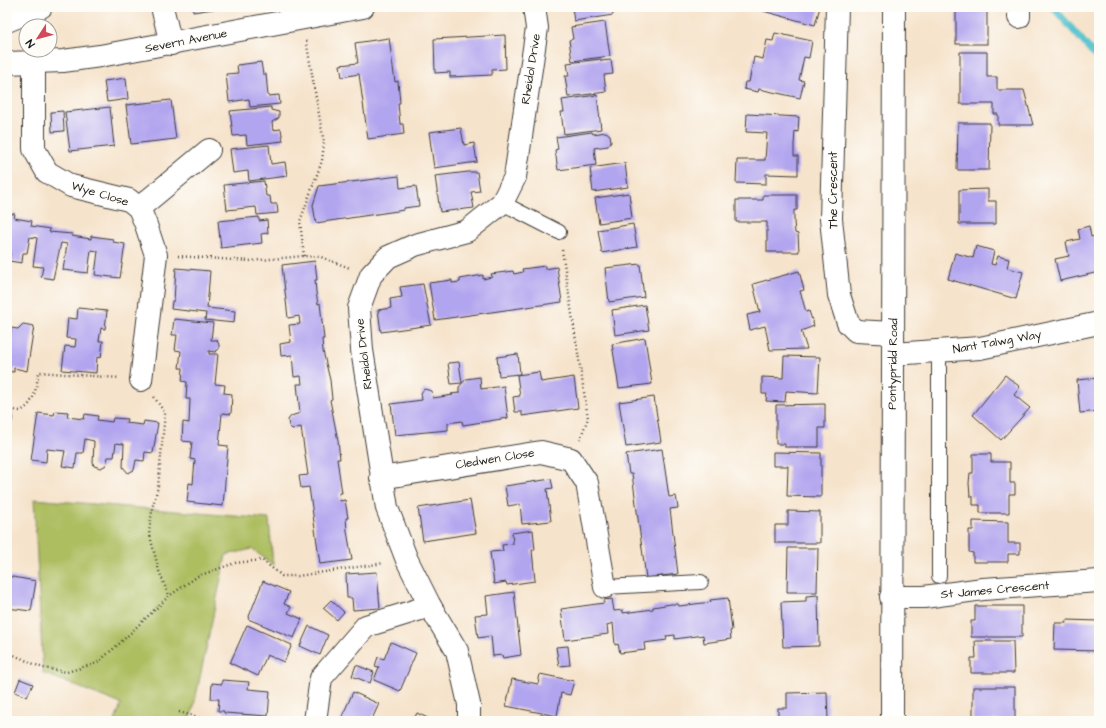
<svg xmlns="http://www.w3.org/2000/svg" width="1106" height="728" viewBox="0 0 1106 728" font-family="'Architects Daughter',sans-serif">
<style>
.green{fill:#adbe61;stroke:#646d3e}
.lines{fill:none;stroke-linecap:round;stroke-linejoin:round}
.stream{stroke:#55c2cd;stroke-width:7}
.building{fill:#b2a5ef}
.lane-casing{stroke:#3d3a36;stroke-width:16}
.street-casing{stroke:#3d3a36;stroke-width:24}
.secondary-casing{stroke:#3d3a36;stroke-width:24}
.path{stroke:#3d3a36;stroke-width:2.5;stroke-dasharray:1 3;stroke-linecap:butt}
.lane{stroke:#fff;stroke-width:14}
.street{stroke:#fff;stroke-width:22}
.secondary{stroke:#fff;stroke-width:22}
.labels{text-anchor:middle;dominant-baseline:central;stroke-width:3;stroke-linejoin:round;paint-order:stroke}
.street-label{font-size:12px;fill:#1c1c1c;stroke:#fdfcf7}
</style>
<rect width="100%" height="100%" fill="#fdfcf7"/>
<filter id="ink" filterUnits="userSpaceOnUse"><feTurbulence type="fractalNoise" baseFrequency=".025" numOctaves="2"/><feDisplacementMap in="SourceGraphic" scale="8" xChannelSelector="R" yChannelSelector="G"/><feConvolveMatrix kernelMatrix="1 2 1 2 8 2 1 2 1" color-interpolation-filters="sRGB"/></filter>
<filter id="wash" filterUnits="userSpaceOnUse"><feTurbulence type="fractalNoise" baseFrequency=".012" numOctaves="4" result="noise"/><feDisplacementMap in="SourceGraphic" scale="16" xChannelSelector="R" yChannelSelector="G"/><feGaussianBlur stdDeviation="0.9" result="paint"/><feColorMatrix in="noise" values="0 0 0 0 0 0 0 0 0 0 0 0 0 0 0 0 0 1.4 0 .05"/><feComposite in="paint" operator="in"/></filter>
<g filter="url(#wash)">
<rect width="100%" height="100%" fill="#f6e3cb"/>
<!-- green -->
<polygon class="green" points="34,499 269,519 273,565 252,549 226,555 193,710 189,721 115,721 121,704 43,673"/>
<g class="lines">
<!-- stream -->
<polyline class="stream" points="1053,7 1099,60"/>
</g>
<g id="blocks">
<!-- building -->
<g class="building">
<polygon points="193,7 220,7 220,8 193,12"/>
<polygon points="572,7 612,7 613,15 574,21"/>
<polygon points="764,7 820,7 815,25 763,11"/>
<rect x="956" y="7" width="31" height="37"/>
<polygon points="605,22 610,56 572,61 569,40 573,39 571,27"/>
<polygon points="775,33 812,41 809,58 804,57 799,80 804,81 800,98 759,89 758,92 744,89 745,82 749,82 754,57 763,59 767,40 773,41"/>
<polygon points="505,35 506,69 492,70 492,75 450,77 450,72 435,73 434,39"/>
<polygon points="389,38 395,82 398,81 400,103 398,103 400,124 403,124 404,134 368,139 359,74 342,77 340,65 358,63 355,43"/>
<polygon points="960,52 987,52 987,77 997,77 997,90 1024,90 1033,125 998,125 998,114 994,114 994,104 960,104"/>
<polygon points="601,59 601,61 611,60 613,74 604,75 606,92 568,97 565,76 569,76 567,63"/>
<polygon points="261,62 263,74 266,74 268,96 279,95 280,104 250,107 249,99 229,102 226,74 238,73 237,65"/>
<polygon points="126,78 128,99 107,102 104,81"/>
<polygon points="597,95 601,129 564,134 561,112 564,112 562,100"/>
<polygon points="171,100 176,139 131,144 126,105"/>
<polygon points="110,107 114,146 70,151 65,112"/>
<polygon points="271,107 271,110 279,112 279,118 272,122 273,130 281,129 283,141 247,145 246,135 233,136 230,111"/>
<polygon points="63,111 64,131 52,132 51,112"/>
<polygon points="747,114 799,117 798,132 795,131 794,145 794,156 798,156 798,175 766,174 766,184 736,183 737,160 765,160 767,133 746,132"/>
<polygon points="958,123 990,123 989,170 957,170"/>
<polygon points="461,128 464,145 474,143 477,162 434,168 429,132"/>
<polygon points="592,132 593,134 606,132 610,135 611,141 608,146 594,148 596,165 558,170 555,150 558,149 556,137"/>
<polygon points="269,145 271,164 285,162 287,176 249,181 248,171 233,173 230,149"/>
<polygon points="625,163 628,187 593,192 590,168"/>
<polygon points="468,172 477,172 480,191 471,192 474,208 440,212 435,176"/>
<polygon points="399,176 400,188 416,186 419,206 404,208 404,210 316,223 313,205 319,186"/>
<polygon points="264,181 266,196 270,196 271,204 277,204 278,213 257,215 256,207 227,210 224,185"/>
<polygon points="988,189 988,201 996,201 996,224 959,224 959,190"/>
<polygon points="629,193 632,218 599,223 595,198"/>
<polygon points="763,195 797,195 797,210 794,210 794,222 795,233 798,234 799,252 767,252 767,222 736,222 736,200 763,200"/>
<polygon points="7,213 15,214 14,218 32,221 31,226 50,229 49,232 72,234 72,236 91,239 91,236 113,239 113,242 125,244 120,278 95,275 98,251 91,250 88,273 63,270 67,244 61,243 53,279 41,277 43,267 33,266 37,238 30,237 27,253 23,253 22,263 9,261 11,250 7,250"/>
<polygon points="259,217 259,221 267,220 268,233 261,234 262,243 221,248 218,221"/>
<polygon points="633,224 637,247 602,253 598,230"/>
<polygon points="1089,226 1091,237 1099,235 1099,272 1060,281 1055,259 1069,256 1066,242 1080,239 1078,229"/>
<polygon points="976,246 994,251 991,264 995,265 998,256 1009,259 1007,268 1023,272 1016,299 948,279 955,253 973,258"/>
<polygon points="315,261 317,280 315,280 316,292 318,304 320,303 324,339 322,339 323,351 330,380 332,399 330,400 338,441 340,459 337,459 342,493 339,493 340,501 345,500 348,518 346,518 347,531 352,560 320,564 309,487 301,488 299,476 308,475 301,427 292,429 289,426 288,420 291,416 300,413 297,384 302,384 301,376 294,377 292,355 281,356 280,344 291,342 289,325 300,324 299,316 288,318 282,265"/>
<polygon points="640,264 644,297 609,302 605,268"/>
<polygon points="545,266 545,269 557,267 562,302 435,320 429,283 452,280 452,283 460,282 460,279 483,275 483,279 492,277 491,274 513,271 514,274 523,272 522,269"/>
<polygon points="176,268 210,271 207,308 235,311 234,323 205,320 206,313 171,309 172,301 174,301"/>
<polygon points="799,271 804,290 800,291 806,312 809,311 814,326 801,331 807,349 770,350 765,326 750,330 747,315 760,312 753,284"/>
<polygon points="423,284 431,325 381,332 378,310 391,308 390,299 402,297 400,287"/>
<polygon points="645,305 649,330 615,335 612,310"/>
<polygon points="78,308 107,311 105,329 101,328 99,341 103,341 101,358 97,357 96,373 62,370 65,346 75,347 76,339 66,338 68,318 77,319"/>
<polygon points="174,319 213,323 211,340 217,340 219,345 219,349 215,352 209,351 209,354 218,354 215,384 225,385 224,393 232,394 231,414 222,413 219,445 228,446 223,506 187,502 189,483 193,484 195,460 190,459 192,442 182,441 183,422 189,423 190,399 186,399 187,382 182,381 183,368 179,368 181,351 175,350 177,335 172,335"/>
<polygon points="23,324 34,326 27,371 14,368 14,372 7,371 7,336 10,336 11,328 18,329"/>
<polygon points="645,338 652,384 619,388 612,344"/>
<polygon points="518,354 520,374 499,376 497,357"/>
<polygon points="784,356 820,357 818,393 786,391 785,402 766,401 767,394 762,394 762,377 783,378"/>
<polygon points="459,362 462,383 451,384 448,363"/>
<polygon points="539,372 541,382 574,377 578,408 522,416 522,412 515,412 513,397 520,396 517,375"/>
<polygon points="1005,375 1020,387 1014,395 1030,408 1001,440 973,415"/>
<polygon points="480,377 481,389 504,386 508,418 463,425 462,421 448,423 448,430 395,435 391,404 422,400 421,393 424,389 432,391 433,398 453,395 451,394 459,393 459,387 466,379"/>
<polygon points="1099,378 1099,411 1080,413 1077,380"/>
<polygon points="654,397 661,442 626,447 619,402"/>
<polygon points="825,404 825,428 819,428 819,447 785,447 785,444 776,444 776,405"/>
<polygon points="55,411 68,412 67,417 84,419 85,414 98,416 97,420 112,422 113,418 127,419 126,423 143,425 144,421 158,423 153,453 145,452 144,461 136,460 134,470 128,473 123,467 124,444 116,443 114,457 108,457 106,465 101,468 94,466 93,463 94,441 85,439 83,453 77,453 75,468 62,466 65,451 47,449 46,462 31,460 38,413 54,415"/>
<polygon points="7,413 13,414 11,427 7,426"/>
<polygon points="662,449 669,497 676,496 678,508 670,509 678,574 646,578 632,474 629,474 626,454"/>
<polygon points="773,452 821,453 821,497 787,496 788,466 773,466"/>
<polygon points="973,454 991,454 991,462 1010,462 1010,483 1015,483 1015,494 1009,494 1009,513 980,513 980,505 973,505 973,496 970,496 969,483 970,473 973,473"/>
<polygon points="551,479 553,488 547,489 551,521 522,524 520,504 508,506 505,486"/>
<polygon points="470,500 476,533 423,541 418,508"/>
<polygon points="788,511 820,512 820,543 775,543 775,525 788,525"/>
<polygon points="973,521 1008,522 1008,543 1020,543 1020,554 1008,554 1008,562 973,562 973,553 969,552 969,530 973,530"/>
<polygon points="533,530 535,550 532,550 535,581 507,585 506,582 494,584 490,552 503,551 502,545 513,544 512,533"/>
<polygon points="788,548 818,548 817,592 787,592"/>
<polygon points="377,572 380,608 353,610 352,598 347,598 346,574"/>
<polygon points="7,576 36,581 31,611 7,608"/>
<polygon points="263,581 289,592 284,604 291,607 288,613 302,619 294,638 248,619"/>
<polygon points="514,592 521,655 503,658 502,655 493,656 491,636 478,638 475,615 488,614 486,596"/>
<polygon points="818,595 819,646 783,647 781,602 806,601 806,596"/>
<polygon points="728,598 732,630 730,631 731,639 704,643 703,635 675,639 675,635 666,636 667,640 644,643 645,650 620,653 618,644 615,645 613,623 607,625 608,634 565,640 561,609 604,603 604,600 612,599 614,611 623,610 623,613 653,609 653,607 671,604 678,604 679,606 711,602 710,600"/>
<polygon points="331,600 344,612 337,620 323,608"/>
<polygon points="975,606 1022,606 1022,637 971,637 971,621 975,621"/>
<polygon points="1066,620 1099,621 1099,651 1054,650 1055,623 1066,623"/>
<polygon points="247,625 292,645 284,662 267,655 258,676 230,663"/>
<polygon points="309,626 328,635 320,655 300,646"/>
<polygon points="975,641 1013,641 1014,673 971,673 971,658 976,658"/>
<polygon points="391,642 416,653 400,691 374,680 379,667 375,666 378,657 384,659"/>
<polygon points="568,646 570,665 559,666 556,647"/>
<polygon points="356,665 374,672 370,683 352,676"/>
<polygon points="540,674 574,681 570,695 561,693 557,716 506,706 512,679 538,684"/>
<polygon points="20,679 33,684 27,697 15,692"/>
<polygon points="222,680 249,682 248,689 270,691 268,716 224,713 224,711 218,711 219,699 211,699 212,683 222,684"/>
<rect x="973" y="687" width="42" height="33"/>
<polygon points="353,692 379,704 371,721 340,721"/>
<polygon points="827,692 828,721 778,721 778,708 787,708 787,693"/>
<polygon points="417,713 434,721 413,721"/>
<polygon points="540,715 567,720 567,721 539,721"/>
</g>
</g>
</g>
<g filter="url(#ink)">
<use href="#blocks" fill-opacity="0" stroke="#3d3a36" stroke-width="1"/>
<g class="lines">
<defs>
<g id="lane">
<polyline points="502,203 559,232"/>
<polyline points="939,352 939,576"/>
<polyline points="605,587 701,582"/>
</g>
<g id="street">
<polyline points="162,7 171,44"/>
<polyline points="837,7 831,219 839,295 848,323 856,331 893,333"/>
<polyline points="1019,17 1019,7"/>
<polyline points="7,21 41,7"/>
<polyline points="7,63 63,61 100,56 363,7"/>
<polyline points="34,63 34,149 47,172 71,186 129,200 139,208 146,225 156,255 141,380"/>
<polyline points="139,208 209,150"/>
<polyline points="893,354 980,348 1099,323"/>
<polyline points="381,478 541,452 571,459 587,483 605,587"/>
<polyline points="891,597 924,597 983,589 1099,581"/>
<polyline points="315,721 321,678 366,626 430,606"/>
<polyline points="469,721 469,704 457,651 430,606 407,560 387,508 362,350 359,308 371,275 388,257 415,245 467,231 502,203 515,177 537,28 534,7"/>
</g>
<polyline id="secondary" points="892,721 894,7"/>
</defs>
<!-- lane casing -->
<use href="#lane" class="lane-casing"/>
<!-- street casing -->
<use href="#street" class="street-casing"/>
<!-- secondary casing -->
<use href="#secondary" class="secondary-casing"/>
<!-- path -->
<g class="path">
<polyline points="562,250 588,418 580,439"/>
<polyline points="178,256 249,261 304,256 321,257 350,268"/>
<polyline points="304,256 300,221 322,161 324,143 306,40"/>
<polyline points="154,397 165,413 158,487 153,505 149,532 159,571 169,596"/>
<path d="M 7,409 L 20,411 C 35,405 36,386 39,372 L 119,378"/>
<polyline points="7,652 43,668 67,672 97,663 120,643 169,596 198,576 235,563 262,560 282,576 298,576 384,563"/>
<polyline points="179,712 200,718 229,721"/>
</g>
<!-- lane -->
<use href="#lane" class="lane"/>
<!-- street -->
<use href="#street" class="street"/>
<!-- secondary -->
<use href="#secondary" class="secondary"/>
</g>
</g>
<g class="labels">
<!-- street labels -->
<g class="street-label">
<text transform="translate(186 41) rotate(-11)">Severn Avenue</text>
<text transform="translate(531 69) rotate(-81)">Rheidol Drive</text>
<text transform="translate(833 190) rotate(-90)">The Crescent</text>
<text transform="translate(100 194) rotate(17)">Wye Close</text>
<text transform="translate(997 342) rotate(-10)">Nant Talwg Way</text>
<text transform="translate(364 354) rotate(-97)">Rheidol Drive</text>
<text transform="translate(893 364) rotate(-89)">Pontypridd Road</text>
<text transform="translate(495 459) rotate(-9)">Cledwen Close</text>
<text transform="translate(995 590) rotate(-5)">St James Crescent</text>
</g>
</g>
<!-- margin -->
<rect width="1106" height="728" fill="none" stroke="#fdfcf7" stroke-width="24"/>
<!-- north arrow -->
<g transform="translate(38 38) rotate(234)"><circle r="19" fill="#fdfcf7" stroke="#a3a29f"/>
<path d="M0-3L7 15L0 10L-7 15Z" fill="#d1495b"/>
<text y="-6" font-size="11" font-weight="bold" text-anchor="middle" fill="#1c1c1c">N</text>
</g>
</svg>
